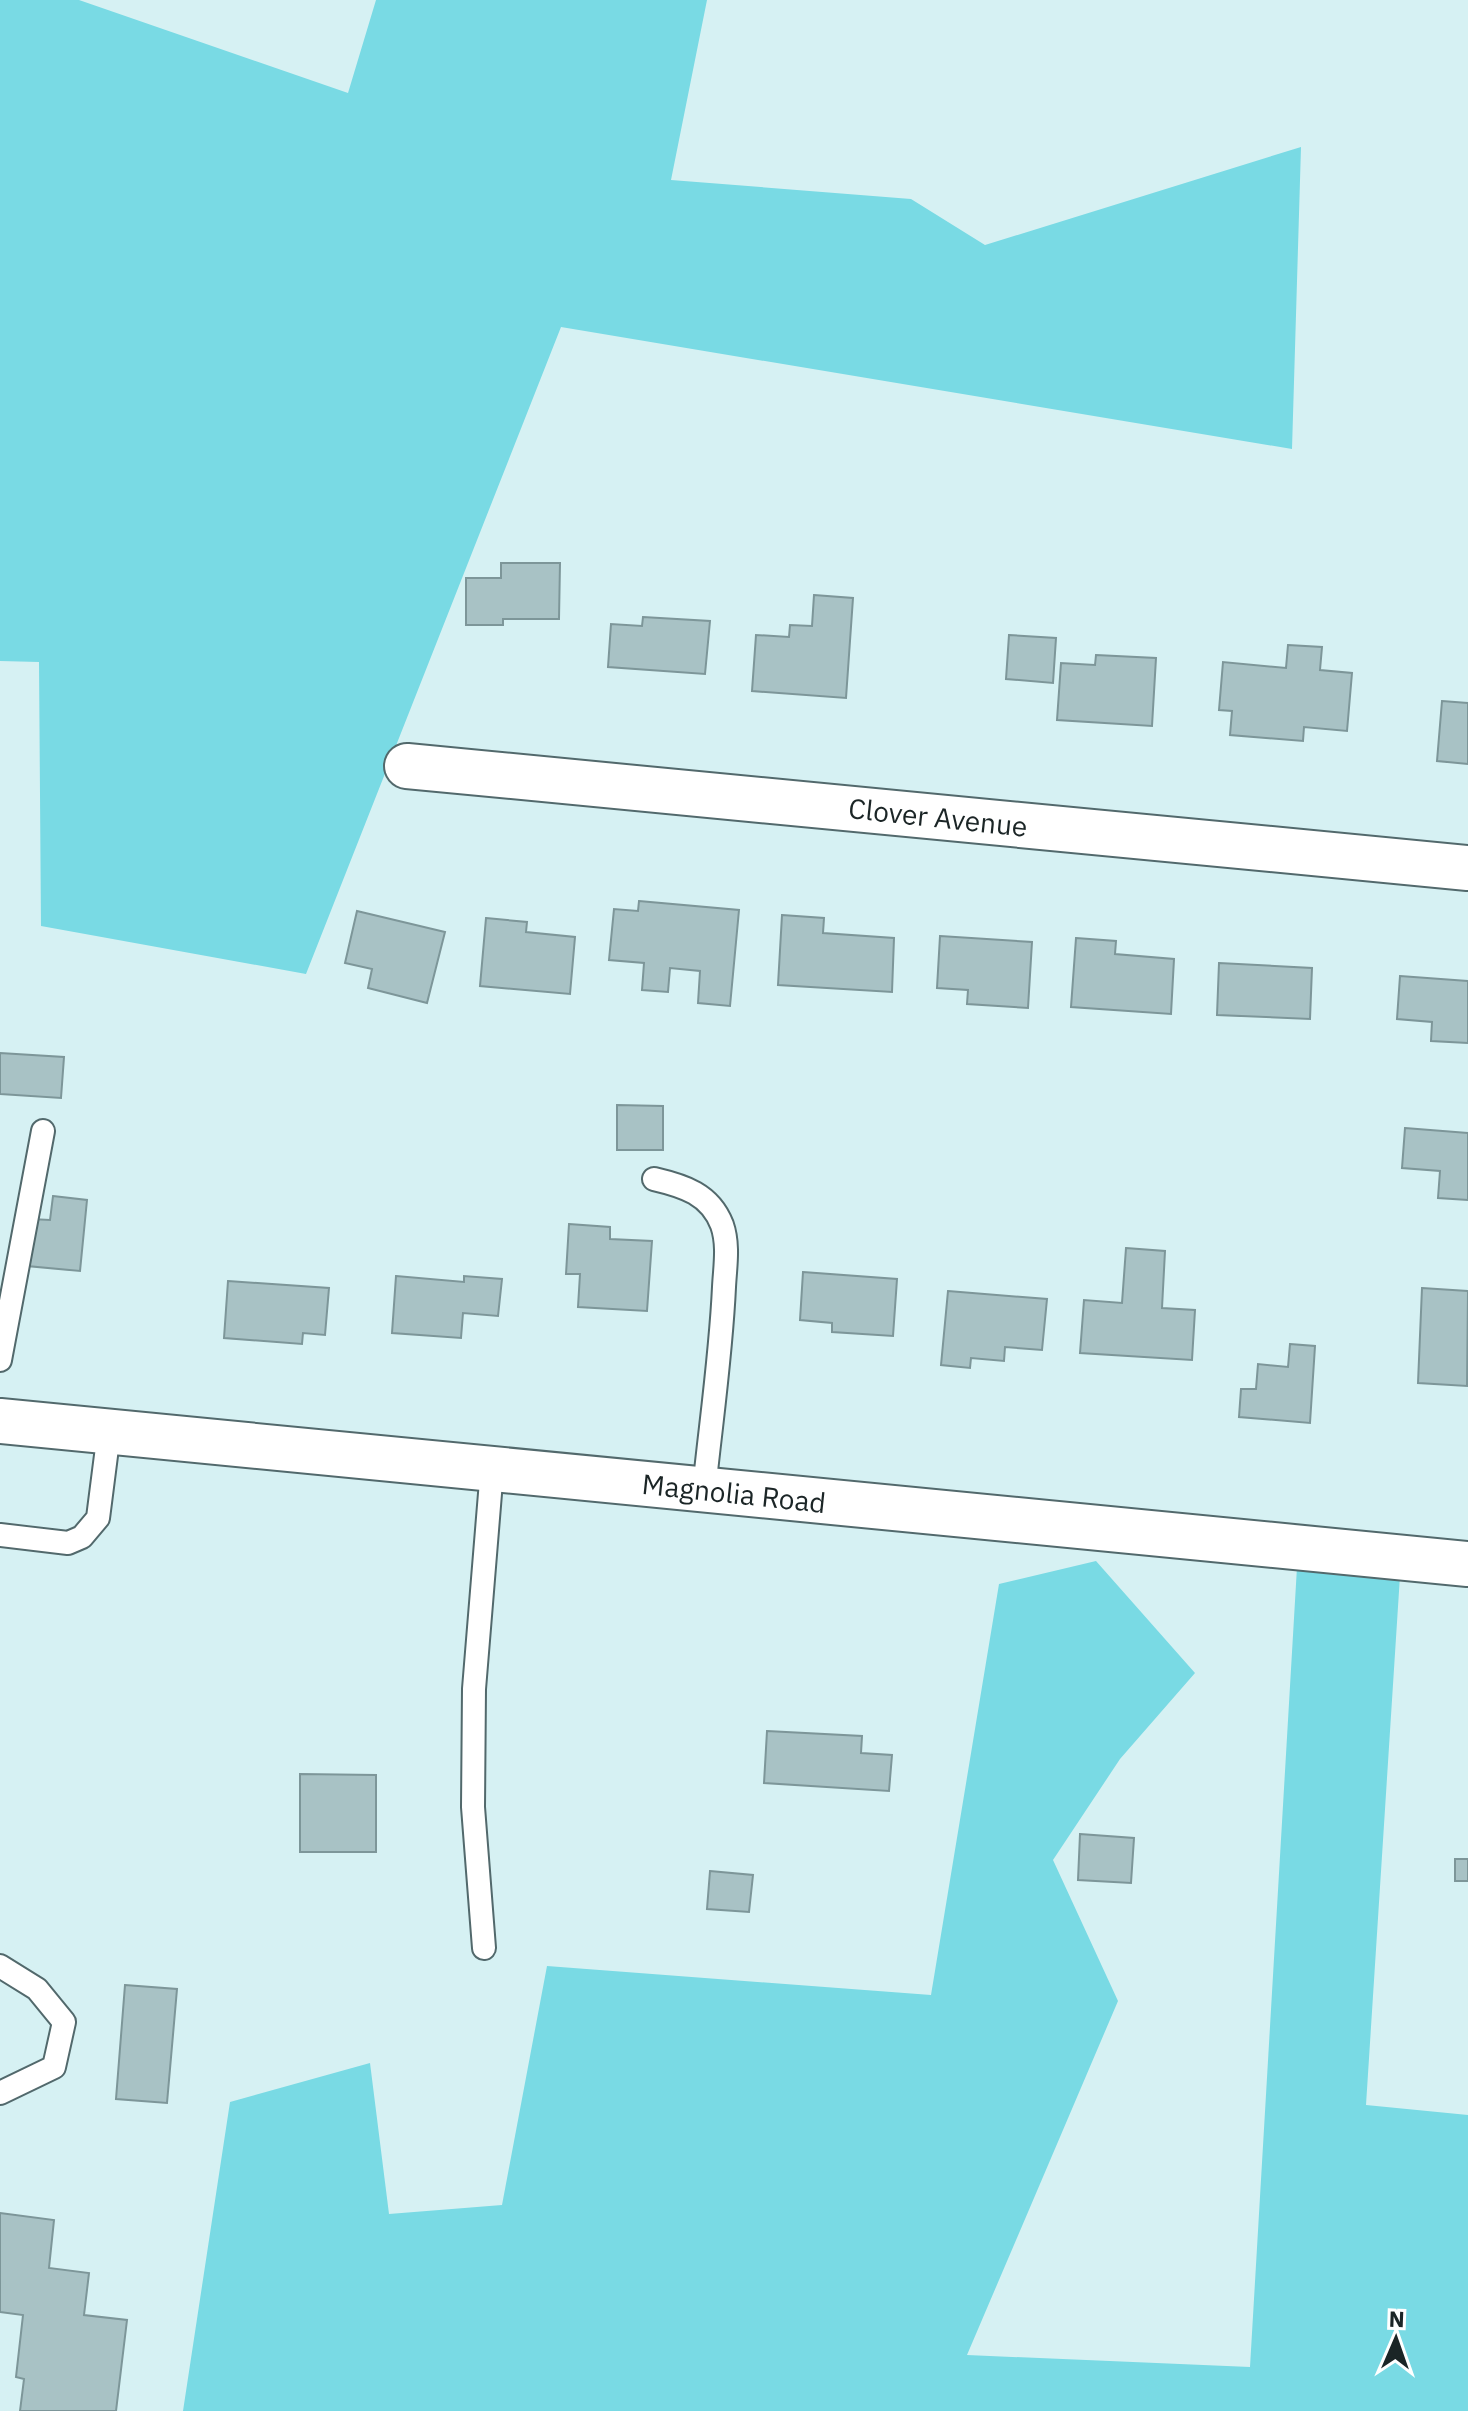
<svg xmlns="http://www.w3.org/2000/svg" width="1468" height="2411" viewBox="0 0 1468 2411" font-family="'IBM Plex Sans',sans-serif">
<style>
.green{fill:#79dae4}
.building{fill:#a8c2c5;stroke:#7d9699;stroke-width:2}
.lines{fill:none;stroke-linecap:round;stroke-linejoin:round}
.service-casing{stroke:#52696c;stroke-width:26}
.minor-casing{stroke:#52696c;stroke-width:48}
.service{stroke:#fff;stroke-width:22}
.minor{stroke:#fff;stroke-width:44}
.labels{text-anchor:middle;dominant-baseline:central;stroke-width:7;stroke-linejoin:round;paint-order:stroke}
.street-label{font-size:28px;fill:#1b2526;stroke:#fff}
</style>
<rect width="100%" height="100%" fill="#d6f1f3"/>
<!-- green -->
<g class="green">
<polygon points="0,0 79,0 348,93 376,0 707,0 671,180 911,199 985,245 1301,147 1292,449 561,327 306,974 41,926 39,662 0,661"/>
<polygon points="1298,1550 1401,1560 1366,2105 1468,2115 1468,2411 183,2411 230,2102 370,2063 389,2214 502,2205 547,1966 931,1995 999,1584 1096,1561 1195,1673 1120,1759 1053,1860 1118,2001 967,2355 1250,2367"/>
</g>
<!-- building -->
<g class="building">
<polygon points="501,563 560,563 559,619 503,619 503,625 466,625 466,578 501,578"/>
<polygon points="814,595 853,598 846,698 752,691 756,635 789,637 790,625 812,626"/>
<polygon points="643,617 710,621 705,674 608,667 611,624 642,626"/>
<polygon points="1009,635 1056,638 1053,683 1006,679"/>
<polygon points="1288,645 1322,647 1320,670 1352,673 1347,731 1304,727 1303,741 1230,735 1232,711 1219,710 1223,662 1286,668"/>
<polygon points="1096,655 1156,658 1152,726 1057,720 1061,663 1095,665"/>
<polygon points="1442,701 1468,703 1468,764 1437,761"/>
<polygon points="639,901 739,910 730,1006 698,1003 700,971 670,968 668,992 642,990 644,963 609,960 614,909 638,911"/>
<polygon points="357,911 445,932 427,1003 368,988 372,969 345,963"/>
<polygon points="782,915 824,918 823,933 894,938 892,992 778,985"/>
<polygon points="486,918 527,922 526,932 575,937 570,994 480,986"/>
<polygon points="940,936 1032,942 1028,1008 967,1004 968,990 937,988"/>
<polygon points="1076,938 1116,941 1115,954 1174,959 1171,1014 1071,1007"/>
<polygon points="1219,963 1312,968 1310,1019 1217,1015"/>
<polygon points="1400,976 1468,981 1468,1043 1431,1041 1432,1022 1397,1019"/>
<polygon points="0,1053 64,1057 61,1098 0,1094"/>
<polygon points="617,1105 663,1106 663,1150 617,1150"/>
<polygon points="1405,1128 1468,1133 1468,1200 1438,1198 1440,1171 1402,1168"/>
<polygon points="53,1196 87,1200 80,1271 27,1266 31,1219 50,1220"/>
<polygon points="569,1224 610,1227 610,1239 652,1241 647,1311 578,1307 580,1274 566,1274"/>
<polygon points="1126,1248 1165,1251 1162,1308 1195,1310 1192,1360 1080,1353 1084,1300 1122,1303"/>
<polygon points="803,1272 897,1279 893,1336 832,1332 832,1323 800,1320"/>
<polygon points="396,1276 464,1282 464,1276 502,1279 498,1316 463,1313 461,1338 392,1333"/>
<polygon points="228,1281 329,1288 325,1335 303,1333 302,1344 224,1338"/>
<polygon points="1422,1288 1468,1291 1467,1386 1418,1383"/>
<polygon points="948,1291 1047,1299 1042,1350 1005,1347 1004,1361 971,1358 970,1368 941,1365"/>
<polygon points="1290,1344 1315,1346 1310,1423 1239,1417 1241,1389 1256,1389 1258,1364 1288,1367"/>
<polygon points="767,1731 862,1736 861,1753 892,1755 889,1791 764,1783"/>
<polygon points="300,1774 376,1775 376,1852 300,1852"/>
<polygon points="1080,1834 1134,1838 1131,1883 1078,1880"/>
<rect x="1455" y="1859" width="13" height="22"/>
<polygon points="710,1871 753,1875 749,1912 707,1909"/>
<polygon points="125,1985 177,1989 167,2103 116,2099"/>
<polygon points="0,2213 54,2220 49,2268 89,2273 84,2315 127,2320 116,2411 20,2411 24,2379 16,2377 23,2315 0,2312"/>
</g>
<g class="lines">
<defs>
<g id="service">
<path d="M 654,1179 C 684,1186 710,1194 722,1225 C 729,1245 725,1267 724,1287 C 721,1354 711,1422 704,1490"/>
<polyline points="0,1360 43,1131"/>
<polyline points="0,1535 68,1543 82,1537 98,1518 109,1432"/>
<polyline points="484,1948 473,1807 474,1689 492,1469"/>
<polyline points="0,1966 37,1989 64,2022 54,2067 0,2093"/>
</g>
<g id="minor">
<polyline points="407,766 1468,868"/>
<polyline points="0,1421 1468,1564"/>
</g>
</defs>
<!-- service casing -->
<use href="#service" class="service-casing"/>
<!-- minor casing -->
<use href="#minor" class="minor-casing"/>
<!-- service -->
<use href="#service" class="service"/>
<!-- minor -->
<use href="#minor" class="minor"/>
</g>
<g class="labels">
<!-- street labels -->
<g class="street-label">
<text transform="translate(938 817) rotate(6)">Clover Avenue</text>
<text transform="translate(734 1493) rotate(6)">Magnolia Road</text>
</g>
</g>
<!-- north arrow -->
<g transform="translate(1396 2339) rotate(2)" stroke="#ffffff" stroke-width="6" paint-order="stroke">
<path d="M0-6L14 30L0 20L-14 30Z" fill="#1b2526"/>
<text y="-12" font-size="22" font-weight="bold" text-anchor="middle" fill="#1b2526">N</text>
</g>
</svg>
